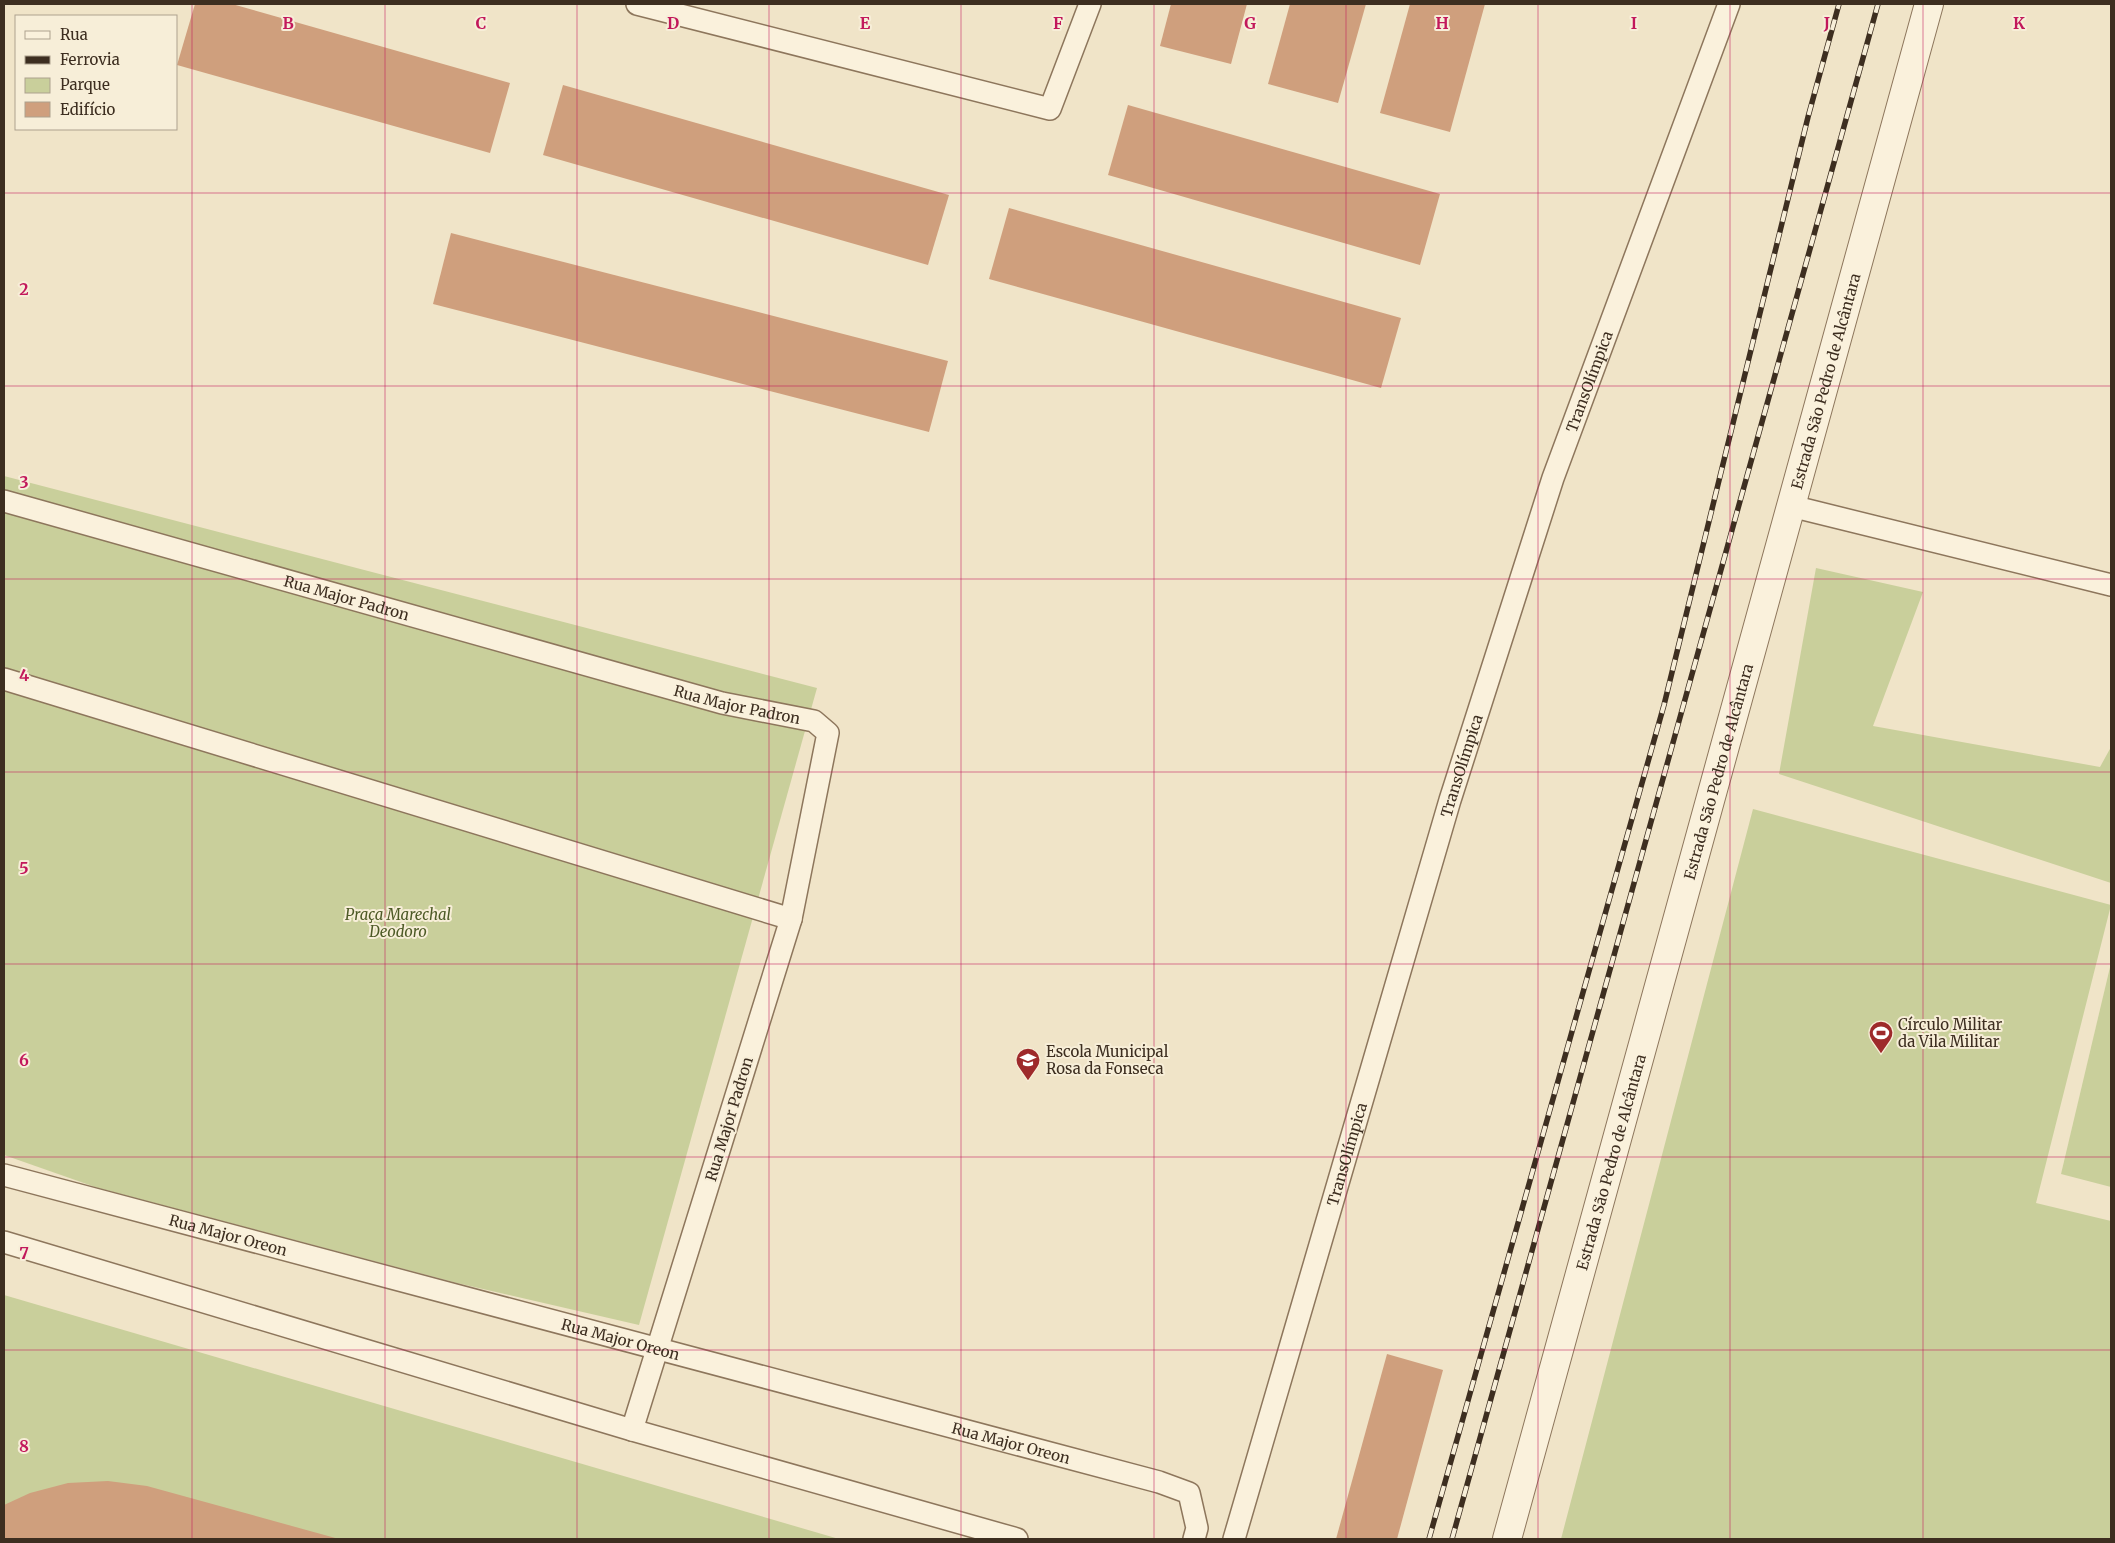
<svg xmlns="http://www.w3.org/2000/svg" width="2115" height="1543" viewBox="0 0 2115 1543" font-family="Merriweather,serif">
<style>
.green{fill:#c9cf9b}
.building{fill:#cf9f7d}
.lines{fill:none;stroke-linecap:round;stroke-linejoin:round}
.service-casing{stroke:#8d765c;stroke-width:24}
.tertiary-casing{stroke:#8d765c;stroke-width:30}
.service{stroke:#faf1dc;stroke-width:21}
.tertiary{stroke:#faf1dc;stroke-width:28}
.rail-casing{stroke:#3d2e20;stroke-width:5.5}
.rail{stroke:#f7eed8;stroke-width:4;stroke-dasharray:11;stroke-linecap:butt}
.grid{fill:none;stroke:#c2185b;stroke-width:1;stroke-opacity:0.55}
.labels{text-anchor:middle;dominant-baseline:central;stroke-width:4;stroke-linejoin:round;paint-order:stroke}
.street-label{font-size:15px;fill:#3d2e20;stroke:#f7eed8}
.park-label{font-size:15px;font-style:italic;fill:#4d5a26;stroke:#f7eed8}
.poi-label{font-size:15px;fill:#3d2e20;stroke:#f7eed8;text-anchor:start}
.grid-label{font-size:16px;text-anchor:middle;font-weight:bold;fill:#c2185b;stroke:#f7eed8;stroke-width:4;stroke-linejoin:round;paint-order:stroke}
</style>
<rect width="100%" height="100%" fill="#f0e4c8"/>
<!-- green -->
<g class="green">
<polygon points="4,476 817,688 639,1325 457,1283 98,1188 4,1155"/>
<polygon points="1816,568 1923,592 1873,726 2100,767 2111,747 2111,883 1779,774"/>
<polygon points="1753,809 2111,905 2036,1203 2111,1221 2111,1539 1561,1539"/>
<polygon points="2111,963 2111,1187 2061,1174"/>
<polygon points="4,1295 839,1539 4,1539"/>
</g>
<!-- building -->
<g class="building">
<polygon points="195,4 232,4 510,83 490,153 177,65"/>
<polygon points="1171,4 1247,4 1231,64 1160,46"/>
<polygon points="1290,4 1366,4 1338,103 1268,84"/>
<polygon points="1410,4 1485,4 1450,132 1380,113"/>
<polygon points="563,85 949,195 928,265 543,155"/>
<polygon points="1128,105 1440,194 1420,265 1108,175"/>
<polygon points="1009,208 1401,318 1381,388 989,279"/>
<polygon points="451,233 948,361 929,432 433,304"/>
<polygon points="1387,1354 1443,1370 1397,1539 1336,1539"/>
<polygon points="108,1481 147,1486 339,1539 4,1539 4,1505 30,1493 68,1483"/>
</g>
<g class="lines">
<defs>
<g id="service">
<polyline points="637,4 1050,109 1090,4"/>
<path id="s1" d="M 4,501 L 722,703 L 814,721 L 828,733 L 791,919 L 632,1430"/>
<polyline points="1791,506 2111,585"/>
<polyline points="4,679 791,919"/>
<path id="s2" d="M 4,1175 L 1159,1482 L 1189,1493 L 1197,1528 L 1194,1539"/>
<polyline points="4,1242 632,1430 1017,1539"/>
<path id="s3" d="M 1234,1539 L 1450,800 L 1553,478 L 1729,4"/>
</g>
<g id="tertiary">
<path id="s4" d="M 1507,1539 L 1929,4"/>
</g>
</defs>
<!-- service casing -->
<use href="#service" class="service-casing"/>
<!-- tertiary casing -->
<use href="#tertiary" class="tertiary-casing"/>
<!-- service -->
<use href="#service" class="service"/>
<!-- tertiary -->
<use href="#tertiary" class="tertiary"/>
<defs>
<g id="rail">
<polyline points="1429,1539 1664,705 1808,117 1839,4"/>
<polyline points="1452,1539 1878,4"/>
</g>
</defs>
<!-- rail casing -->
<use href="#rail" class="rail-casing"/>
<!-- rail -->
<use href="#rail" class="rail"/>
</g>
<!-- grid -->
<path class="grid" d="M 192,4 L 192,1539M 385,4 L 385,1539M 577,4 L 577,1539M 769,4 L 769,1539M 961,4 L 961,1539M 1154,4 L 1154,1539M 1346,4 L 1346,1539M 1538,4 L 1538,1539M 1730,4 L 1730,1539M 1923,4 L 1923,1539M 4,193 L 2111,193M 4,386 L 2111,386M 4,579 L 2111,579M 4,772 L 2111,772M 4,964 L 2111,964M 4,1157 L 2111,1157M 4,1350 L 2111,1350"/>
<!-- icons -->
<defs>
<symbol id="stadium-pin" viewBox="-11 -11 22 30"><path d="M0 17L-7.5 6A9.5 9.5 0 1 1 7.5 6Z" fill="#9e2a2b" stroke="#f7eed8"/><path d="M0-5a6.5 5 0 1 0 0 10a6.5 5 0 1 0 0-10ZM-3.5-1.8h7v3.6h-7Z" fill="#fff"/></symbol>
<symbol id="school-pin" viewBox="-11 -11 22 30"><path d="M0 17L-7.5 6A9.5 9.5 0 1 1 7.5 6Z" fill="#9e2a2b" stroke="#f7eed8"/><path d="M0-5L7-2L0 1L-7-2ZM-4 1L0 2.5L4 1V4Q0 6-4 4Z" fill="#fff"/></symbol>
</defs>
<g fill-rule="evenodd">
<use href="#stadium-pin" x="1867" y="1019" width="28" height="38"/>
<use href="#school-pin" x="1014" y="1046" width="28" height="38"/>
</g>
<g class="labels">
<!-- street labels -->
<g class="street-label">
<text stroke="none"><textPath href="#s3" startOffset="1211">TransOlímpica</textPath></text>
<text stroke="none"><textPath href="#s4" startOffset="1201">Estrada São Pedro de Alcântara</textPath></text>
<text stroke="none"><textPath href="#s1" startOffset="356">Rua Major Padron</textPath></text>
<text stroke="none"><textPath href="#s1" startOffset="761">Rua Major Padron</textPath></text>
<text stroke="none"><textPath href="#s3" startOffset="806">TransOlímpica</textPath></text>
<text stroke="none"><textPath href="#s4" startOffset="796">Estrada São Pedro de Alcântara</textPath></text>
<text transform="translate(729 1119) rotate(-73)">Rua Major Padron</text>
<text stroke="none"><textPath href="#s3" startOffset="401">TransOlímpica</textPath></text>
<text stroke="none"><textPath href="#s4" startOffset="391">Estrada São Pedro de Alcântara</textPath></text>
<text stroke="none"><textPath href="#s2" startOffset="232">Rua Major Oreon</textPath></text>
<text stroke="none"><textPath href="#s2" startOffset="638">Rua Major Oreon</textPath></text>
<text stroke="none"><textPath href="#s2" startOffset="1042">Rua Major Oreon</textPath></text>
</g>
<!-- park labels -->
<g class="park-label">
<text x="398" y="914">Praça Marechal<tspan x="398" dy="17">Deodoro</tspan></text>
</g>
<!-- poi labels -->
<g class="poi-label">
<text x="1898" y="1024">Círculo Militar<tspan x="1898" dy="17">da Vila Militar</tspan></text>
<text x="1046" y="1051">Escola Municipal<tspan x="1046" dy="17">Rosa da Fonseca</tspan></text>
</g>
</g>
<g class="grid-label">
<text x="288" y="29">B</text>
<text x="481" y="29">C</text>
<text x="673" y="29">D</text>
<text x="865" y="29">E</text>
<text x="1058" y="29">F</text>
<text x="1250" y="29">G</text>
<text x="1442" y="29">H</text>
<text x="1634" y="29">I</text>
<text x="1827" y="29">J</text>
<text x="2019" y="29">K</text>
<text x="24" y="295">2</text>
<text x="24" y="488">3</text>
<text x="24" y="681">4</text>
<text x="24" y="874">5</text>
<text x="24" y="1066">6</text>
<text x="24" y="1259">7</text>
<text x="24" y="1452">8</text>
</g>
<!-- border -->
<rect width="2115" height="1543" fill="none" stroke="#3d2e20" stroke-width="10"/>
<!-- legend -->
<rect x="15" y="15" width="162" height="115" fill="#f7eed8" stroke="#ada18e"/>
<rect x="25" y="31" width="25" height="8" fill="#faf1dc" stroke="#ada18e"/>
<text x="60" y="40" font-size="15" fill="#3d2e20">Rua</text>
<rect x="25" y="56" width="25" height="8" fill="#3d2e20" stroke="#ada18e"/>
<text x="60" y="65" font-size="15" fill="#3d2e20">Ferrovia</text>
<rect x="25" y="78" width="25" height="15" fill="#c9cf9b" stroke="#ada18e"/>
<text x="60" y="90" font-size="15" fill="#3d2e20">Parque</text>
<rect x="25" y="102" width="25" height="15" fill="#cf9f7d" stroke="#ada18e"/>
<text x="60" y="115" font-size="15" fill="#3d2e20">Edifício</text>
</svg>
